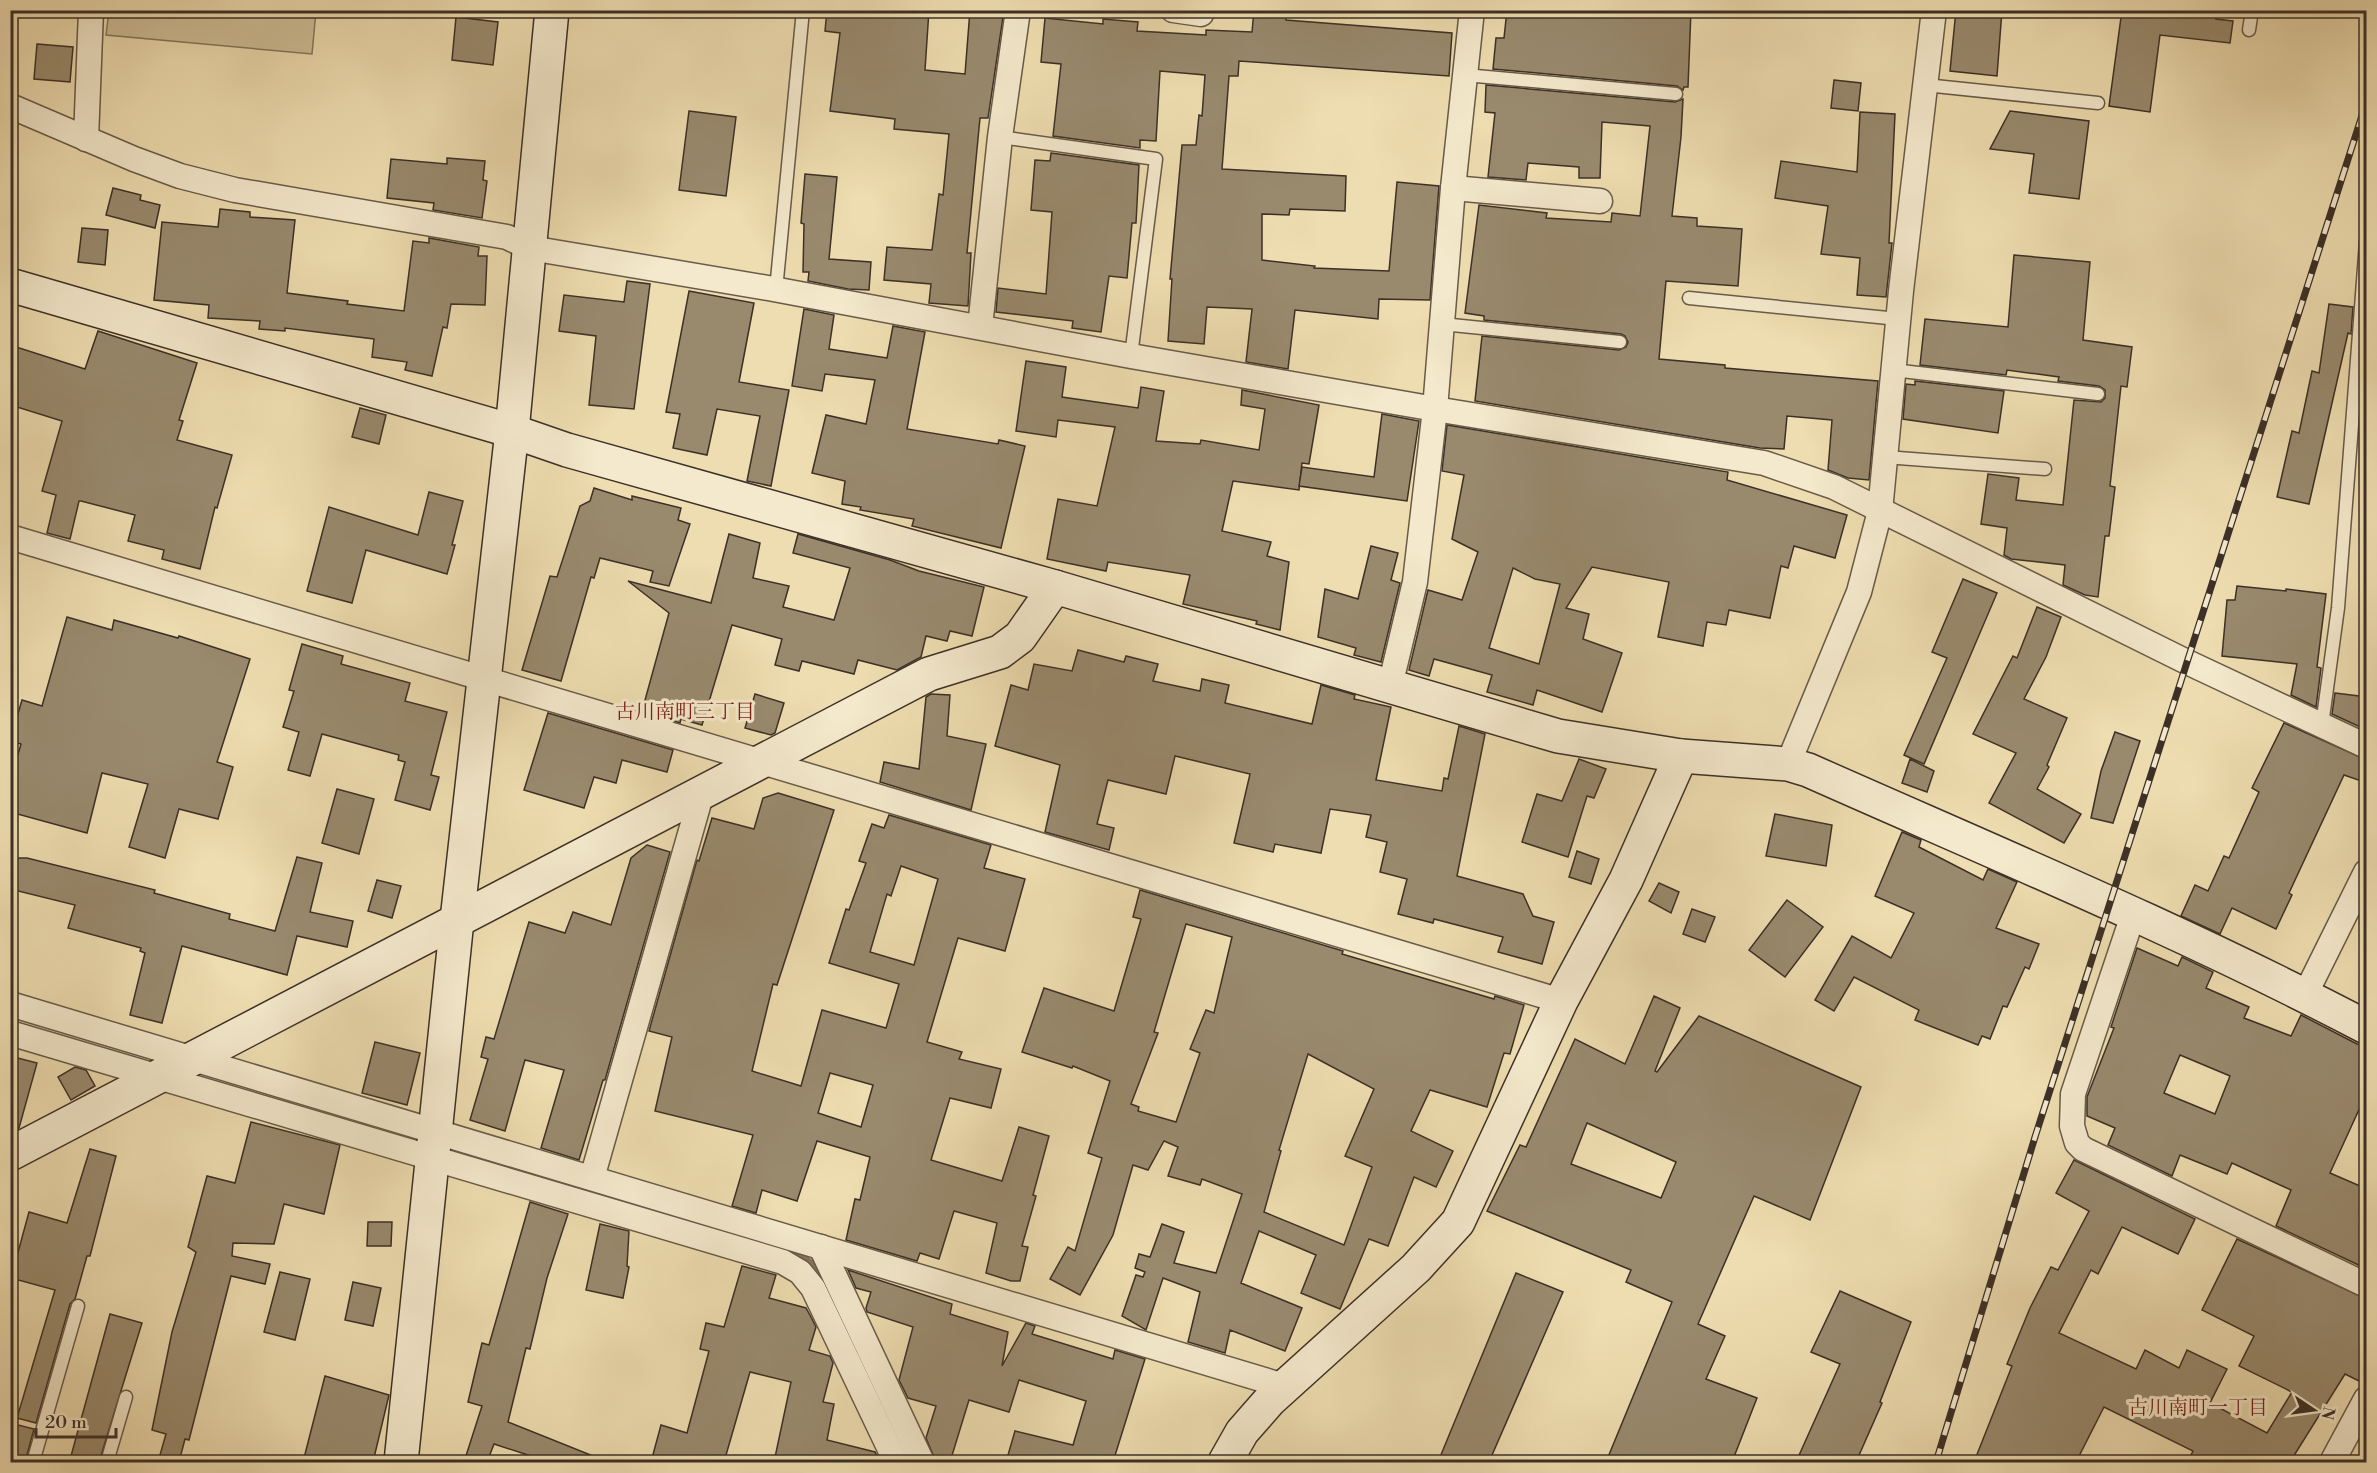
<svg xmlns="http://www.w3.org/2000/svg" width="2377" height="1473" viewBox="0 0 2377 1473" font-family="'Libre Bodoni','Noto Serif JP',serif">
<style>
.green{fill:#d0c099;stroke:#867860;stroke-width:1.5}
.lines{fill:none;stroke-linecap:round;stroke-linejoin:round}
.stream{stroke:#82745d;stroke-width:8}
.building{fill:#998a6e;stroke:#3c3027;stroke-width:1.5;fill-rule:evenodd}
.lane-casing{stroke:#685b49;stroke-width:15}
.street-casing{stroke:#685b49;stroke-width:27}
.secondary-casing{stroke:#3c3027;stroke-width:36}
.lane{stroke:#f4e9cc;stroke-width:12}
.street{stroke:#f4e9cc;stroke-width:24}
.secondary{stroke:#f4e9cc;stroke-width:33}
.rail-casing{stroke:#3c3027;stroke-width:7}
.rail{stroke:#f4e9cc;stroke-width:4.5;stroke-dasharray:14;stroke-linecap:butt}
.labels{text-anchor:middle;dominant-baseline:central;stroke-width:6;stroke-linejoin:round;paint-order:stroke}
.neighbourhood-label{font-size:20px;fill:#7a1f14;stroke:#f4e9cc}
</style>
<rect width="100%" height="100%" fill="#eeddb0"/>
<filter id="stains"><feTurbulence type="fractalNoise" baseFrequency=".00333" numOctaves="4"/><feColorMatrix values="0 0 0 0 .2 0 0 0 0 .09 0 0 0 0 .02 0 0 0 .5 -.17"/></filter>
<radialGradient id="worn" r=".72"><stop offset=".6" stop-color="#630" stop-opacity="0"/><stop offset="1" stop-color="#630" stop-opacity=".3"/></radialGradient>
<!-- green -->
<polygon class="green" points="109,11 316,11 312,54 106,35"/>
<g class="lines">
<!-- stream -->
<g class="stream">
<polyline points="538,1177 756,1240"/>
<path d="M 775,1245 C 797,1252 817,1263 827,1285"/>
</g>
</g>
<!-- building -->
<g class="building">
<polygon points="827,10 929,10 925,70 965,74 970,10 1004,10 988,118 980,118 967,253 971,253 968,306 929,303 931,284 884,280 887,247 932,250 939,194 943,195 949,134 894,129 895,119 830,111 840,33 825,31"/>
<polygon points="1254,10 1286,10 1286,20 1452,33 1449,76 1239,61 1238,76 1229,76 1222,169 1346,176 1345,211 1290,209 1289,215 1262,214 1262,260 1315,266 1314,268 1389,271 1397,182 1439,186 1430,300 1379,299 1378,319 1295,310 1288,369 1246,362 1252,309 1207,307 1204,344 1168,341 1172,279 1170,279 1182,145 1196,145 1199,115 1202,116 1205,75 1160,71 1156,141 1140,140 1140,148 1053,136 1061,64 1041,62 1045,18 1103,24 1103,19 1138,22 1137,31 1206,35 1206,30 1252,32"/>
<polygon points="1507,10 1691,10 1688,87 1684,87 1683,90 1677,86 1493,69 1496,38 1504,38"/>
<polygon points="1956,10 2002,10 1997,76 1950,71"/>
<polygon points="2122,10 2217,10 2216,19 2233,21 2230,43 2160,35 2150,112 2109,106"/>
<polygon points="456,17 498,22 493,65 452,60"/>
<polygon points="37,44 73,47 70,82 34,79"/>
<polygon points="1834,80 1861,83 1858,111 1831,108"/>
<polygon points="1486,85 1675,102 1683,99 1681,137 1672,216 1697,218 1697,226 1742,229 1738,286 1666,281 1659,359 1725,365 1725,368 1878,381 1869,480 1848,478 1828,470 1832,420 1787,416 1784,449 1760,448 1475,401 1482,336 1619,350 1626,347 1628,342 1625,336 1621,334 1484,320 1484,316 1465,313 1479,205 1547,213 1546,218 1611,222 1612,213 1640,216 1650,126 1602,122 1600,178 1579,178 1579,167 1528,163 1526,180 1488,177 1495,113 1485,112"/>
<polygon points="689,111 736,117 726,196 679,190"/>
<polygon points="2010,111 2089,121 2079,199 2029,193 2034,154 1990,149"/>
<polygon points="1860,112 1895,114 1889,243 1892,243 1886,297 1857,295 1860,258 1821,254 1828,206 1775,198 1781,161 1857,172"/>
<polygon points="1051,153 1139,165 1136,223 1132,223 1127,278 1109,276 1101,332 1072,328 1073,321 996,312 998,288 1046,294 1052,212 1031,210 1035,160 1050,161"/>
<polygon points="447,158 485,161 483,180 487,181 482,218 433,210 434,203 387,198 391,159 447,164"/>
<polygon points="805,174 837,177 829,259 871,262 869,290 848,289 808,281 809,272 803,272 804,224 801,223"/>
<polygon points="113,188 141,195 140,200 160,205 155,228 106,215"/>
<polygon points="220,209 250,212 250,217 295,220 287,293 348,301 347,304 404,311 413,241 429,243 429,238 479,247 478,256 487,256 485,305 451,304 447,328 443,327 432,376 405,370 407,362 372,357 374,339 285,328 285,331 259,329 260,321 208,318 209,305 154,300 162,222 218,227"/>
<polygon points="82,228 108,230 105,265 78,262"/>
<polygon points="2014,255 2090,262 2083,340 2132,347 2127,387 2121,386 2110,486 2115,487 2109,536 2105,536 2098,597 2085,595 2063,585 2065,565 2011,559 2004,555 2007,528 1981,524 1988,474 2019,478 2016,500 2063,505 2074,400 2101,402 2105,398 2105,390 2099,386 2058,381 2059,377 2007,370 2006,375 1920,365 1925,319 2008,327"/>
<polygon points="627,281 650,284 634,409 589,405 596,336 559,331 564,295 624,302"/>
<polygon points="689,291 754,303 739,382 789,390 771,486 747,481 760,416 717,409 707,455 673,448 680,414 666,412"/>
<polygon points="2329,304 2353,307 2351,334 2348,333 2309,504 2277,497 2292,431 2299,433 2312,371 2319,373"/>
<polygon points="804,309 834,315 829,349 887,358 893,326 925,332 907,429 998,444 999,440 1025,446 1001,548 912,526 914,519 860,510 861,507 842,504 845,481 812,473 826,415 866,424 875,380 825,374 822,391 792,386"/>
<polygon points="98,331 197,363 179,420 183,421 177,440 232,455 217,508 215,507 200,569 162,559 164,550 128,541 135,515 81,501 79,501 70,539 47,533 56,495 42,491 62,421 17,407 18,403 10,401 10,345 85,369"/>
<polygon points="1026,361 1066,367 1062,397 1138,408 1141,387 1164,391 1156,441 1200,444 1201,440 1259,450 1265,409 1241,405 1242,390 1319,405 1309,464 1302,463 1299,490 1233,481 1222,531 1271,542 1267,556 1289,562 1280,630 1256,624 1257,621 1183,604 1190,575 1108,562 1106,571 1047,559 1058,499 1097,506 1115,427 1058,420 1056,437 1016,431"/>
<polygon points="1915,381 2004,391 1998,433 1903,419 1906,384 1915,385"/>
<polygon points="360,408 386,415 379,444 352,437"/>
<polygon points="1382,414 1419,421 1407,501 1299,486 1302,467 1374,477"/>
<path d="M 1447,425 L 1728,472 L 1727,480 L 1847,515 L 1835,558 L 1794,546 L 1788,568 L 1781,566 L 1770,618 L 1729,610 L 1726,625 L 1707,622 L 1703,646 L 1658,637 L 1669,582 L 1592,567 L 1566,608 L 1589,614 L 1583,639 L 1622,653 L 1602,712 L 1537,690 L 1533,705 L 1487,692 L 1492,675 L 1434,659 L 1429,676 L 1409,670 L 1428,590 L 1462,600 L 1478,552 L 1452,539 L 1464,475 L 1442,471 ZM 1513,568 L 1535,579 L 1560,584 L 1539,664 L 1489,648 Z"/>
<polygon points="594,488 632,500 632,496 681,508 678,520 690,524 669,586 650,582 653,571 600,558 594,578 591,577 561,681 522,670 550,576 557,577 580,506 590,501"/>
<polygon points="429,492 463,501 452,545 455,545 447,574 366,550 352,603 307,591 329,507 418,535"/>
<polygon points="729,534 760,543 753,578 789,586 783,607 834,620 850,568 793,553 798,534 890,560 919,571 984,587 972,636 950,631 947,641 926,636 921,657 897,670 858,660 854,674 802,661 799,671 775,665 782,639 732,625 702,725 681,719 680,723 642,711 669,613 628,581 711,603"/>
<polygon points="1371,546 1398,553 1391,580 1400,583 1381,662 1354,655 1356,648 1318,637 1325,589 1358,599"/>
<polygon points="1963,579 1997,593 1924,764 1904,755 1947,658 1932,652"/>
<polygon points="2237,586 2286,591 2286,589 2326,594 2317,667 2321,668 2316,707 2291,695 2297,664 2222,656 2227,600 2235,600"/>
<polygon points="2037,607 2061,617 2046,657 2024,699 2067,718 2047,765 2049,767 2037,789 2081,814 2064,843 1989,803 2016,753 1973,734 2013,656 2017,658"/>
<polygon points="67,617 112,630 114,620 178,638 179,636 250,659 217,762 233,767 218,819 179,809 165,858 129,847 148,784 102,773 87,833 10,812 10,782 21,744 10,741 22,700 42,706"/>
<polygon points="302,644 343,656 341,664 410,683 405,701 447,712 431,775 439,777 430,810 395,800 405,762 398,760 399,755 322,734 310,776 288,770 299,732 283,727 294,691 289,690"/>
<polygon points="1078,650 1124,662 1126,656 1158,664 1153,681 1200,691 1202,679 1229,685 1225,703 1312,724 1321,685 1355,695 1354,699 1391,707 1376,780 1442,791 1444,778 1448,779 1459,726 1485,734 1457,876 1523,894 1533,916 1554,922 1542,964 1498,952 1503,937 1434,919 1433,923 1398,914 1407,879 1380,872 1387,842 1366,837 1371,815 1330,809 1321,853 1275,844 1273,852 1234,843 1250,774 1175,756 1166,794 1108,780 1097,824 1114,828 1109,850 1045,832 1060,765 995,746 1011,685 1028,690 1034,664 1072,671"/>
<polygon points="2335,693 2367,697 2367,730 2332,714"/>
<polygon points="755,694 784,703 775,733 771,735 745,728"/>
<polygon points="931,694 950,695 947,736 986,744 971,810 880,782 884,762 919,769 926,697"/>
<polygon points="548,713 673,750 667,772 622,760 616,783 594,777 584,808 524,790"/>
<polygon points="2284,723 2367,760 2367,783 2344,775 2289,893 2292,895 2276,929 2232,908 2220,934 2181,916 2195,885 2208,891 2224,856 2229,858 2259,792 2252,788"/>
<polygon points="2115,732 2140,741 2113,823 2091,818 2101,771"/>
<polygon points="1579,759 1606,769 1594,798 1587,796 1568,857 1522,842 1537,794 1562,801"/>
<polygon points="1910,759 1934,771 1927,792 1902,783"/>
<polygon points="337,789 374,799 359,854 322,843"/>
<path d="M 778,793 L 834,810 L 777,985 L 773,984 L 752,1071 L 801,1086 L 822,1010 L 886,1028 L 899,984 L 829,963 L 846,909 L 849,910 L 866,863 L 859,861 L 872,824 L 884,828 L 889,815 L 991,845 L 984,868 L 1025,879 L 1005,951 L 958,938 L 927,1042 L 962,1052 L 959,1059 L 1001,1069 L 991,1108 L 950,1098 L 931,1160 L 1002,1181 L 1019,1127 L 1049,1136 L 1033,1195 L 1036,1196 L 1022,1246 L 1028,1247 L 1020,1281 L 1011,1281 L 986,1273 L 997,1223 L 954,1211 L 939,1259 L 920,1253 L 917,1261 L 846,1240 L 855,1199 L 860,1200 L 870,1157 L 817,1141 L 797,1201 L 762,1190 L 756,1213 L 732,1206 L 753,1135 L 655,1111 L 672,1037 L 649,1031 L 697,860 L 699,861 L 712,818 L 754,829 L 763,798 ZM 901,866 L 938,879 L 914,965 L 870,952 L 887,894 L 891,896 ZM 830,1073 L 873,1085 L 861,1127 L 818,1113 Z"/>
<polygon points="1775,814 1832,825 1826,866 1766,856"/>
<polygon points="1902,832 1921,840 1919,847 1983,880 1988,869 2017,882 1996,928 2039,944 2029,969 2025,967 2007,1007 2003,1006 1990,1039 1982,1036 1978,1045 1915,1020 1919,1010 1854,977 1834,1011 1815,1000 1852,936 1891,958 1914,913 1875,896"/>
<polygon points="647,845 670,852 605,1080 603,1080 579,1160 541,1148 564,1070 525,1060 505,1131 470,1120 488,1059 481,1057 486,1037 494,1039 529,922 565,933 573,912 611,925 631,858"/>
<polygon points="1577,851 1599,859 1591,884 1569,877"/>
<polygon points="297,857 322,863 310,912 353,921 347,947 297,936 287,975 182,946 162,1023 130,1015 145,953 140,951 141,948 68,928 75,905 10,889 18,858 27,858 155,890 154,893 230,914 229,919 275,931"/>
<polygon points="377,880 401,886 392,918 368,911"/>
<polygon points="1659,883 1679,892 1671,913 1649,901"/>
<path d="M 1140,890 L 1343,951 L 1342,954 L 1494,999 L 1495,996 L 1524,1005 L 1510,1054 L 1504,1053 L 1487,1107 L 1430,1090 L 1411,1131 L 1453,1151 L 1436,1187 L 1414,1177 L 1388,1246 L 1369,1239 L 1340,1309 L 1301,1293 L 1316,1255 L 1259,1231 L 1241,1283 L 1302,1308 L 1285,1351 L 1230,1330 L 1225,1353 L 1188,1342 L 1200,1292 L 1163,1278 L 1146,1330 L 1122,1316 L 1136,1275 L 1143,1277 L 1145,1272 L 1135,1268 L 1139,1254 L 1150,1257 L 1162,1224 L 1184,1232 L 1174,1263 L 1216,1273 L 1242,1194 L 1202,1179 L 1200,1185 L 1168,1176 L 1178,1147 L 1164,1141 L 1148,1170 L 1133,1165 L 1113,1235 L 1080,1295 L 1050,1279 L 1068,1247 L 1075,1251 L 1102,1158 L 1088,1153 L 1110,1081 L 1073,1066 L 1072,1068 L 1022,1052 L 1044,988 L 1114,1011 L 1141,919 L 1133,917 ZM 1186,924 L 1232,937 L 1214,1013 L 1206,1010 L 1190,1049 L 1200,1053 L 1176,1122 L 1138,1111 L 1139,1107 L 1131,1104 L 1158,1033 L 1154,1032 ZM 1308,1054 L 1374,1089 L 1345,1156 L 1372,1167 L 1344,1245 L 1264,1212 L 1281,1151 L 1279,1150 Z"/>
<polygon points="1787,900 1823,927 1785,977 1749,950"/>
<polygon points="1692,909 1715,917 1705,942 1683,934"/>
<path d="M 2137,948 L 2178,966 L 2182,957 L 2213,972 L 2206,988 L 2249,1007 L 2244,1018 L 2291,1036 L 2301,1015 L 2357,1044 L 2367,1046 L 2367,1092 L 2330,1173 L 2367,1189 L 2367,1269 L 2276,1226 L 2291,1190 L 2232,1163 L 2227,1174 L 2180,1155 L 2172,1176 L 2108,1145 L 2115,1128 L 2087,1116 L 2087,1097 L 2114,1028 L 2111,1027 ZM 2180,1055 L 2230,1076 L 2215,1114 L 2164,1093 Z"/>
<path d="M 1654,996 L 1680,1008 L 1655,1071 L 1657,1072 L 1699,1016 L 1861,1087 L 1810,1220 L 1754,1196 L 1698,1324 L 1725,1336 L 1706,1379 L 1757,1398 L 1732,1462 L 1606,1462 L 1672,1302 L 1626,1282 L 1631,1270 L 1487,1211 L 1520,1145 L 1526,1147 L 1575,1039 L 1625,1064 ZM 1587,1123 L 1676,1162 L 1661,1198 L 1571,1164 Z"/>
<polygon points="375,1042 420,1053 407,1105 362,1093"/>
<polygon points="10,1056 37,1063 19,1128 10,1133"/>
<polygon points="75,1067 86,1070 95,1086 71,1100 58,1077"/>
<polygon points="251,1122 340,1145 324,1214 284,1204 274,1244 233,1243 232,1256 270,1264 265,1284 231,1276 189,1440 185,1439 179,1462 158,1462 166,1434 152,1430 172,1332 196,1252 188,1247 207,1176 235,1183"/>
<polygon points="90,1149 116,1156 90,1256 87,1256 75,1299 70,1304 36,1423 17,1418 55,1290 11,1278 29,1212 67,1223"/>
<polygon points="2074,1160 2195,1219 2178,1254 2122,1227 2098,1274 2091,1270 2059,1333 2136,1369 2145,1350 2179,1368 2187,1350 2227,1369 2210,1403 2267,1433 2292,1392 2239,1366 2254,1336 2202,1310 2237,1239 2367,1299 2367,1385 2345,1374 2290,1462 2187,1462 2193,1451 2104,1407 2076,1462 1974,1462 2012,1366 2007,1364 2030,1308 2051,1267 2058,1270 2089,1211 2056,1193"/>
<polygon points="530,1202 568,1214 547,1278 530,1349 526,1348 508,1422 608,1462 530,1462 531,1456 494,1444 487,1462 464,1462 482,1406 468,1402 482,1343 489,1345"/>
<polygon points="368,1222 392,1222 391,1246 367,1246"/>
<polygon points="600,1224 629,1231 627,1266 629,1267 623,1298 586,1290"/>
<polygon points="742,1266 776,1275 769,1298 806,1308 812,1319 816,1327 809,1350 830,1356 833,1363 823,1402 834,1404 827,1440 875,1452 880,1462 774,1462 791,1382 750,1372 724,1462 651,1462 661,1425 687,1433 709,1351 700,1349 706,1323 724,1327"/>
<polygon points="848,1270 952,1304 950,1314 1008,1332 1002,1366 1026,1323 1035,1326 1032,1334 1113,1359 1115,1350 1145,1359 1113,1462 1006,1462 1015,1431 1073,1445 1086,1401 1019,1380 1009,1412 969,1400 950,1462 936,1462 926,1438 936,1406 908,1398 899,1380 913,1327 867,1312 866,1308 871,1292 856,1288"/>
<polygon points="280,1272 310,1279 295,1340 264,1332"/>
<polygon points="1516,1273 1563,1292 1489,1462 1438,1462"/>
<polygon points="353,1282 381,1288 373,1326 345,1320"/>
<polygon points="1840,1291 1911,1322 1880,1402 1882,1403 1856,1462 1796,1462 1840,1364 1811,1352"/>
<polygon points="110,1314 142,1323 99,1462 93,1462 71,1456"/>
<polygon points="325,1376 389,1395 373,1462 303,1462"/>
<polygon points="10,1423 34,1429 25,1462 10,1462"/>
</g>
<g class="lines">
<defs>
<g id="lane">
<polyline points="2249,30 2252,10"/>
<polyline points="1465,75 1676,94"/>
<polyline points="1925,85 2098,103"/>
<polyline points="1000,137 1156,159 1131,356"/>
<polyline points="776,290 803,10"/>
<polyline points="1689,298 1898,319"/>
<polyline points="1442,324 1620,342"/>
<polyline points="1893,370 2098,394"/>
<polyline points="1885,457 2045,469"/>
<polyline points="2322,725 2338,608 2366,242"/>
<polyline points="33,1462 78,1306"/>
<polyline points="107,1462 126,1397"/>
</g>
<g id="street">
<polyline points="1173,10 1201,14"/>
<polyline points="10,106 134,159 180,176 235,190 507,237 530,248 768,288 1131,356 1435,409 1764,463 1834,487 2187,662 2366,746"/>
<polyline points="86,139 91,10"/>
<polyline points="1453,188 1600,201"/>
<polyline points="980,327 1000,137 1018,10"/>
<polyline points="10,537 1561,1001"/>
<polyline points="1390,686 1415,582 1435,409 1453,188 1472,10"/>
<polyline points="1788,764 1859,592 1880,511 1901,291 1934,10"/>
<polyline points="2133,915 2073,1094 2072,1126 2077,1143 2083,1149 2366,1285"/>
<polyline points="2305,995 2366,872"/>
<polyline points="10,1004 1284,1386"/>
<polyline points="10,1033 783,1262 800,1272 813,1288 896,1462"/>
<polyline points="592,1178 702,792"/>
<polyline points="821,1247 922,1462"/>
<polyline points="2332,1462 2366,1399"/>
</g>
<g id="secondary">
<path d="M 10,285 L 512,431 L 567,450 L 1055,587 L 1558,736 L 1681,756 L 1788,764 L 1808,770 C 1995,853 2185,932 2366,1027"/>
<polyline points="10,1154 929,674 1000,652 1020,637 1055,587"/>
<polyline points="401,1462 457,920 512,431 552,10"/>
<polyline points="1225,1462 1242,1432 1270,1400 1416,1268 1458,1222 1561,1001 1626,880 1681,756"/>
</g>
</defs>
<!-- lane casing -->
<use href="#lane" class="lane-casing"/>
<!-- street casing -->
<use href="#street" class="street-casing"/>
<!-- secondary casing -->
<use href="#secondary" class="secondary-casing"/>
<!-- lane -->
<use href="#lane" class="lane"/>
<!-- street -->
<use href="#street" class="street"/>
<!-- secondary -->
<use href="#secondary" class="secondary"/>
<defs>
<polyline id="rail" points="1936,1462 2035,1137 2366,103"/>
</defs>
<!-- rail casing -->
<use href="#rail" class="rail-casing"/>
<!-- rail -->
<use href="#rail" class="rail"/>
</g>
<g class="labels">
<!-- neighbourhood labels -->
<g class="neighbourhood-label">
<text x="685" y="712">古川南町三丁目</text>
<text x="2198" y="1408">古川南町一丁目</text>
</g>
</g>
<!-- margin -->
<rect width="2377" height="1473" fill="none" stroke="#eeddb0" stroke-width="36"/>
<rect x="12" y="12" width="2353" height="1449" fill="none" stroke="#3c3027" stroke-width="3"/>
<rect x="18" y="18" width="2341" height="1437" fill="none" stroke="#3c3027" stroke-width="1.5"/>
<!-- north arrow -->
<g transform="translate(2314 1410) rotate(103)" stroke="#f4e9cc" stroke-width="4.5" paint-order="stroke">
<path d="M0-4.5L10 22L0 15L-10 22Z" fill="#3c3027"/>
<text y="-9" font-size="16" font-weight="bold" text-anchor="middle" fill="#3c3027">N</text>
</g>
<!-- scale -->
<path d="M36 1428v9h80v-9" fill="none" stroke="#3c3027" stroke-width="3"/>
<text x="45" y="1428" font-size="18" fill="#3c3027" stroke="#f4e9cc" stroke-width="4.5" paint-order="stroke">20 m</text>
<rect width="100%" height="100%" filter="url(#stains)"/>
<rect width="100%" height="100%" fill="url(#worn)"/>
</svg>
